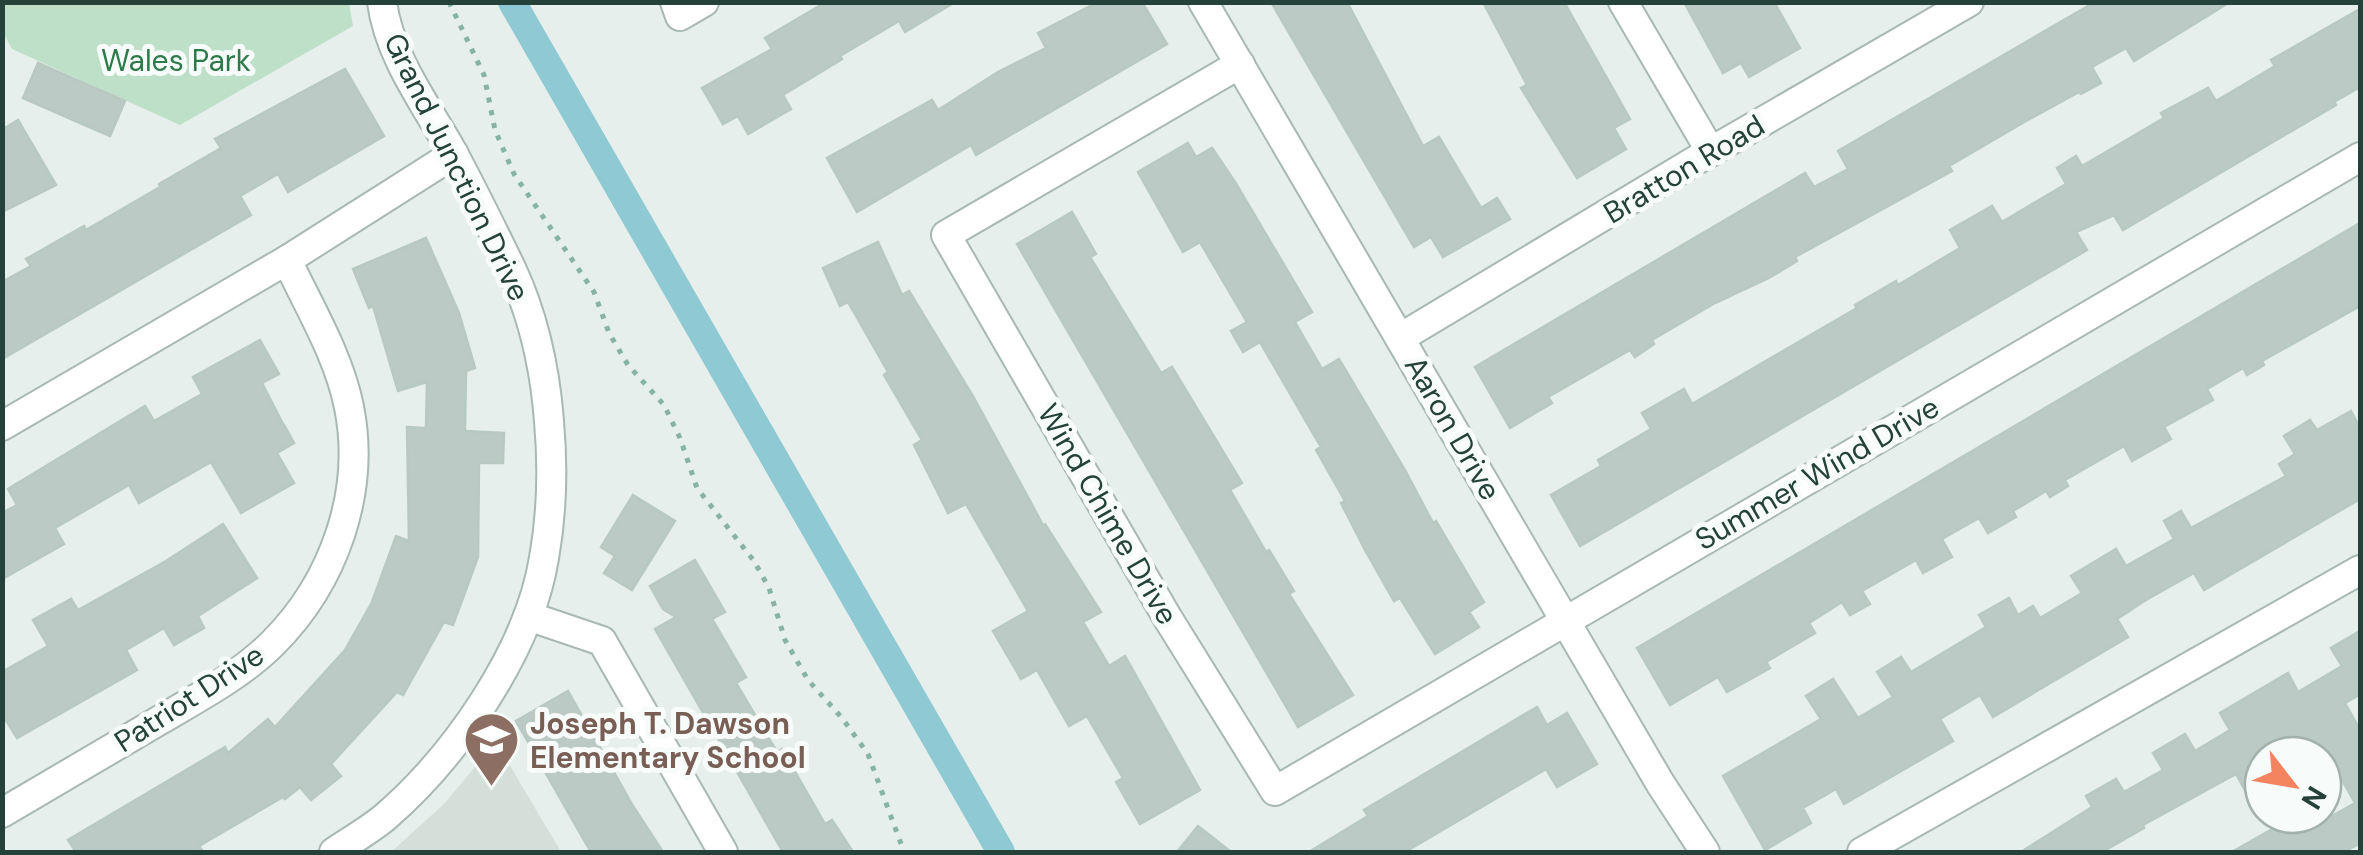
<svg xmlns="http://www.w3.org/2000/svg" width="2363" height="855" viewBox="0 0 2363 855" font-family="'DM Sans',sans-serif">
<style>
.built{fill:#d4dfda}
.green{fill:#bfe0c8}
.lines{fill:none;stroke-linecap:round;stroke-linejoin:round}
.canal{stroke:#8ec9d4;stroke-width:28}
.building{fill:#bbcac4;stroke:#b8c9c2;stroke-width:2.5}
.minor-casing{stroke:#a8b8b2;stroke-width:32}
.path{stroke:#86b3a5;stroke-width:5;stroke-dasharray:5 8;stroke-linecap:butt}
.minor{stroke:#fff;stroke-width:28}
.labels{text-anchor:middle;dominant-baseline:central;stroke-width:10;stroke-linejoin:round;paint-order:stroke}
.park-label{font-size:30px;fill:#2d7a4b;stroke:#f7fbf9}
.street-label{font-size:30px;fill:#24423a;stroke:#f7fbf9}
.education-label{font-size:30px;font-weight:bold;fill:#785e54;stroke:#f7fbf9;text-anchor:start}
</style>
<rect width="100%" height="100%" fill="#e6efeb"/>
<!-- built -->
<polygon class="built" points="496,742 561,852 391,852 444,804"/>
<!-- green -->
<polygon class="green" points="2,3 349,3 353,26 180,125 12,49 3,32"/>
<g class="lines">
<!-- canal -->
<polyline class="canal" points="512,2 1001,852"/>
</g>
<!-- building -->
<g class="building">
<polygon points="826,2 955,2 905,32 899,21 840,56 842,59 783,95 791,109 748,134 738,116 723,124 702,88 772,49 765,38"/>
<polygon points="1098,2 1142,2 1167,44 976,155 971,145 857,212 827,158 932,100 938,110 998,72 1046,48 1038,33"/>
<polygon points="1271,2 1347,2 1423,146 1439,137 1481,208 1497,198 1510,219 1443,257 1431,237 1414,247"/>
<polygon points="1483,2 1564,2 1630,119 1614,128 1626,149 1577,178 1521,88 1527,85"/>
<polygon points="1684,2 1774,2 1800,48 1749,77 1741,63 1723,73"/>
<polygon points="2095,2 2230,2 2134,61 2126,48 2092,67 2101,83 2081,94 2079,92 2026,121 1949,166 1952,171 1795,257 1797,261 1769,278 1715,303 1652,340 1654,344 1635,357 1630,350 1548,397 1552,403 1510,428 1475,367 1805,173 1814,187 1848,169 1838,151"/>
<polygon points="2360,9 2360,87 2334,102 2336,105 2123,230 2114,215 2076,232 2087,250 1580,546 1551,495 1601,466 1598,460 1651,429 1642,413 1684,389 1692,404 1857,308 1855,305 1896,281 1898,285 1960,248 1950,230 1992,206 2002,222 2066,184 2057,168 2076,156 2082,166 2164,118 2161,113 2208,88 2216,101 2275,66 2271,60"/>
<polygon points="38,63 125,101 110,136 23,98"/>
<polygon points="345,69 384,136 288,192 278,174 240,196 251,215 2,359 2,282 31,266 26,259 84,226 86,230 160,187 159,184 221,148 215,139"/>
<polygon points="18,120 56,185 2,212 2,130"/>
<polygon points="1188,143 1196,157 1212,148 1235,182 1312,312 1295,322 1322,369 1339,359 1405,470 1433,523 1436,521 1484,602 1469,612 1479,627 1435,654 1400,598 1394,601 1365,550 1341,503 1345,501 1316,450 1321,447 1260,342 1243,352 1231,331 1247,322 1200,242 1183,252 1138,172"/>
<polygon points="1072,212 1096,254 1090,257 1161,373 1172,367 1242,483 1230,490 1266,552 1269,550 1294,591 1289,594 1353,695 1298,727 1017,244"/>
<polygon points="2360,223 2360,306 2262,361 2264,365 2247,375 2243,368 2207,389 2213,400 2164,427 2171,439 2132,461 2124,446 2065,480 2068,486 2050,497 2046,491 2013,511 2016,517 1988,533 1979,518 1942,539 1952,557 1923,573 1916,560 1862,591 1870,604 1850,615 1842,602 1809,623 1815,633 1766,662 1770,668 1727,692 1718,677 1670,705 1637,648"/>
<polygon points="426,238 459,313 475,368 466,371 465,431 504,433 503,463 479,463 478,557 453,625 444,622 403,695 397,692 331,764 341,776 311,800 300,787 285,799 283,797 199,846 203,852 76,852 68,840 225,747 228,753 268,719 275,727 345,650 372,602 396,536 409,541 407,427 426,428 427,382 398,391 373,306 369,308 353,269"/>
<polygon points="878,242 902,295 909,291 973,396 1043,525 1045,524 1101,612 1083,622 1109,666 1125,656 1200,790 1140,824 1116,782 1123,778 1087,716 1069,726 1037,670 1021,679 993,631 1028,611 966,504 948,513 914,445 922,440 884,375 888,372 848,302 840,306 823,268"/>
<polygon points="260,340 279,374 262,383 283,424 278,425 284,425 294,443 277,453 294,483 241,513 211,462 139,503 129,485 55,528 64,544 2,579 2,513 17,505 8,489 145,406 154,421 202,394 193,377"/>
<polygon points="2351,411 2360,428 2360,499 2204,590 2194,573 2146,600 2117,619 2128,637 1993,717 1980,695 1940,719 1953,741 1844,804 1836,789 1803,808 1811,823 1765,850 1723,776 1821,719 1806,696 1833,679 1858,718 1893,697 1877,672 1901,657 1911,672 1986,627 1979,615 2009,598 2018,615 2033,606 2040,618 2082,593 2071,576 2116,549 2126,566 2174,539 2164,521 2181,511 2191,528 2286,476 2279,464 2295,454 2284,436 2310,420 2317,430"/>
<polygon points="633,495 675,521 632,590 604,573 615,556 601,547"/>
<polygon points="223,524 257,578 198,616 204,628 174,645 164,628 126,650 137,670 17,738 2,714 2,672 48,646 33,620 71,599 78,610 166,561"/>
<polygon points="695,560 725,612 712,619 746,677 736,683 777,752 782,749 825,824 832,820 853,852 783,852 655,629 676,617 663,609 650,586"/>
<polygon points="2360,631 2360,698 2359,695 2345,703 2360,730 2360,843 2344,852 2232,852 2297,815 2302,815 2309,829 2355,803 2328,755 2263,755 2263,782 2246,792 2236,774 2143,825 2144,828 2102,852 2021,852 2092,807 2086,796 2116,779 2124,792 2163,770 2153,753 2185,734 2195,751 2230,730 2220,713 2288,673 2298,692 2342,666 2331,648"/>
<polygon points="568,691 633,806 663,852 591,852 580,833 516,721"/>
<polygon points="1537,707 1547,725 1567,713 1597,764 1557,787 1546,769 1405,852 1309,852 1368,816 1364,810"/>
<polygon points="1198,826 1231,852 1177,852"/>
</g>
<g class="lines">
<defs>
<g id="minor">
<polyline points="675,2 680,16 704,2"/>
<polyline points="1203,2 1660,783 1705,852"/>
<polyline points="1623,2 1711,152"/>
<polyline points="1240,64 946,235 1167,617 1275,791 2360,157"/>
<polyline points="1400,338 1703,156 1969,2"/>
<polyline points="2,426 287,260 454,154"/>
<polyline points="528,616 602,641 723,852"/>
<path d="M 2,813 C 55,782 107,751 160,720 C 199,697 241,675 273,643 C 334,582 366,492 349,407 C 339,356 309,307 287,260"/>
<path d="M 334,852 C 350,841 368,831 384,818 C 455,757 529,651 544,558 C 552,513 553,466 549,421 C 545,369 533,315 511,268 C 492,229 473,190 453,153 C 427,106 389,57 382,2"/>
<polyline points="1862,852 2360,570"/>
</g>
</defs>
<!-- minor casing -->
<use href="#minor" class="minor-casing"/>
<!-- path -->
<polyline class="path" points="449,2 484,75 495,130 514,174 594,292 609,333 628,365 664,405 680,438 697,488 754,561 769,588 785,640 808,680 842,718 868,754 904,852"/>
<!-- minor -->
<use href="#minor" class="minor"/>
</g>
<!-- icons -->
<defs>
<symbol id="school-pin" viewBox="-11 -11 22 30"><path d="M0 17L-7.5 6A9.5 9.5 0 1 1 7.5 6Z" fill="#8d6e63" stroke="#f7fbf9"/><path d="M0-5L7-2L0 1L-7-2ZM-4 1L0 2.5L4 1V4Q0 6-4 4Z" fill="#fff"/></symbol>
</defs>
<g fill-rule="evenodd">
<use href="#school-pin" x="460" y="708" width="63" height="86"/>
</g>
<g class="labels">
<!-- park labels -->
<g class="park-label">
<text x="176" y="60">Wales Park</text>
</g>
<!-- street labels -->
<g class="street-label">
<text transform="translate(457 167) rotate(64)">Grand Junction Drive</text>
<text transform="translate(1684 169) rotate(-31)">Bratton Road</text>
<text transform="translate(1453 428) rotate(60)">Aaron Drive</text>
<text transform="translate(1817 473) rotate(-30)">Summer Wind Drive</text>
<text transform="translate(1108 514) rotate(60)">Wind Chime Drive</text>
<text transform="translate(189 698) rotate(-33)">Patriot Drive</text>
</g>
<!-- education labels -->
<g class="education-label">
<text x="530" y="723">Joseph T. Dawson<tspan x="530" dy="34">Elementary School</tspan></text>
</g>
</g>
<!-- border -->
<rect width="2363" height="855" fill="none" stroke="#24423a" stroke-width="10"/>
<!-- north arrow -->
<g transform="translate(2293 785) rotate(121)"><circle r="48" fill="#f7fbf9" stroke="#a3b1ad" stroke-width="2.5"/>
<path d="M0-8L18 38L0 25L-18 38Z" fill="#f4845f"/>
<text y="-15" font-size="28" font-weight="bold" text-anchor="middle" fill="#24423a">N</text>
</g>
</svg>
